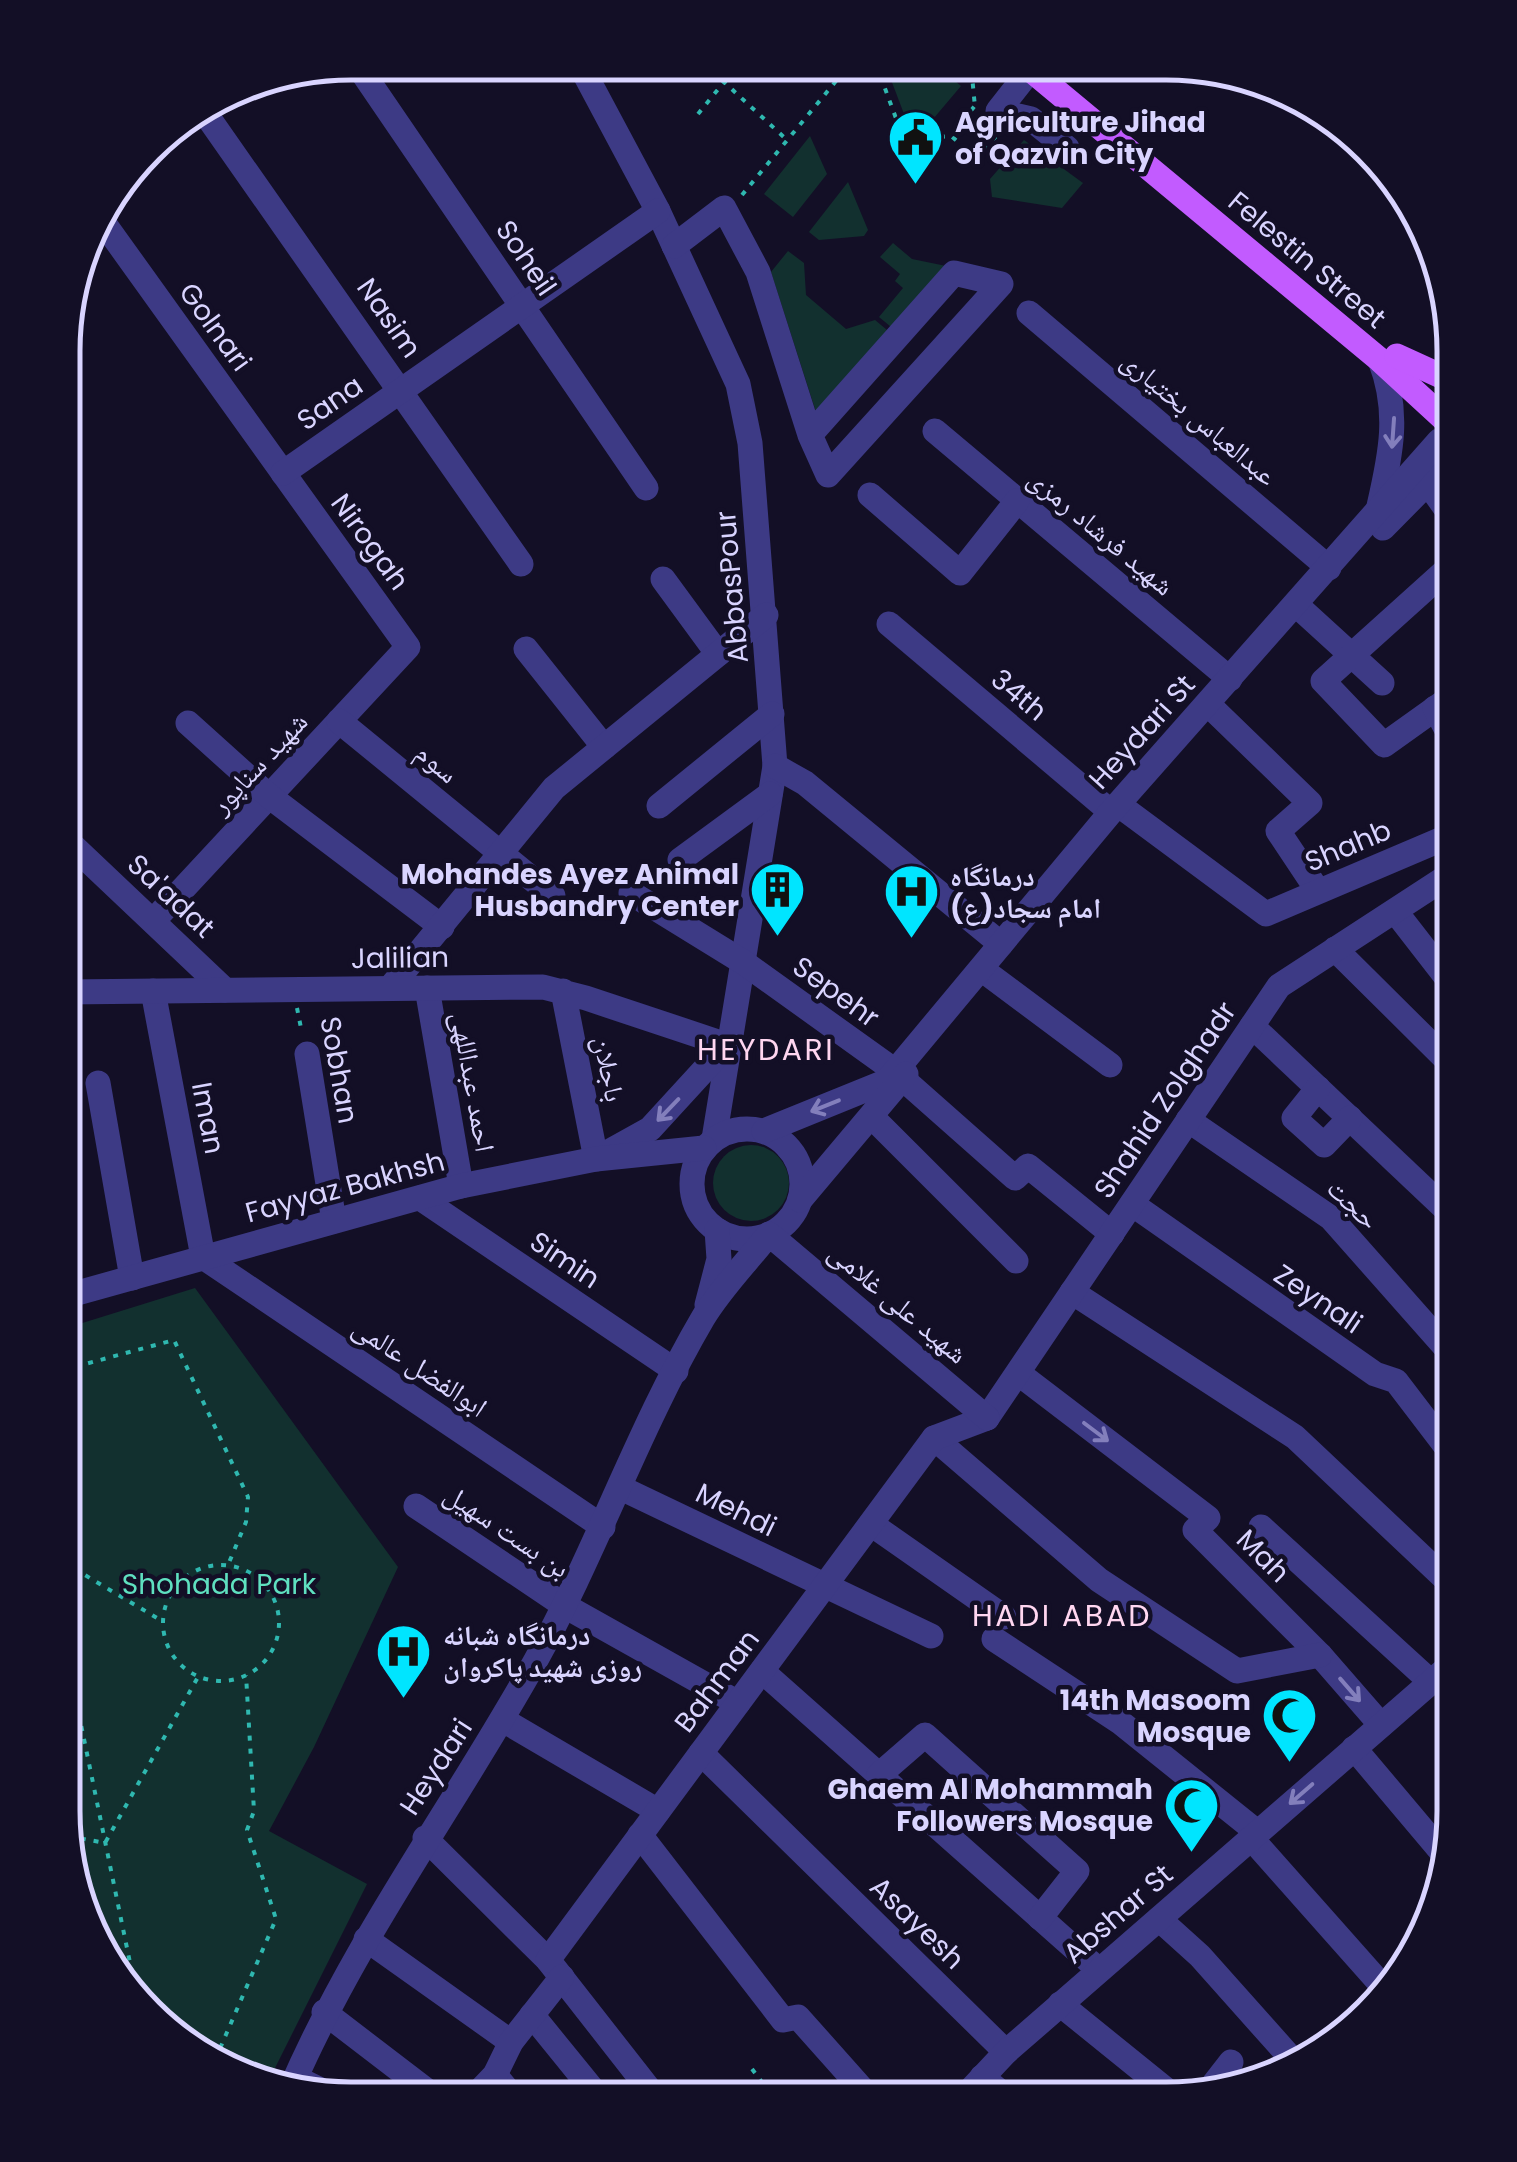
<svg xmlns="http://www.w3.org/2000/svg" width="1517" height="2162" viewBox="0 0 1517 2162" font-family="Poppins,'Noto Naskh Arabic',sans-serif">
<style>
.green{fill:#12302f}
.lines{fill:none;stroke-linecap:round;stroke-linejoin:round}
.path{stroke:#2fb8b0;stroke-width:4;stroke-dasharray:5 8;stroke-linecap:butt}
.minor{stroke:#3d3a85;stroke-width:25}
.major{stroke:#c25bff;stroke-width:25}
.oneway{stroke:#837fbc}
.labels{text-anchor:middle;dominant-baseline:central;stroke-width:9;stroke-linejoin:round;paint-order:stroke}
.poi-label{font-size:28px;font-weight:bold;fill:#d9d4ff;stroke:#130f26;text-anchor:start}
.street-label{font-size:28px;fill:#d9d4ff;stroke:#130f26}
.park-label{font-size:28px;fill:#5fe0c0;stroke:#130f26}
.neighbourhood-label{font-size:30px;letter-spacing:2.5px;fill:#ffd6f0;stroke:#130f26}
.rim{fill:none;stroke:#d9d4ff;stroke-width:5}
</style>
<rect width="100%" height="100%" fill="#130f26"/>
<!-- green -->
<g class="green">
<polygon points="885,64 935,64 961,86 928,125 909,127"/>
<polygon points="810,136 827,174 793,217 764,194"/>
<polygon points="1024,140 1083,183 1062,208 992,197 990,179"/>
<polygon points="848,182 868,230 864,236 819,240 809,232"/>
<polygon points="893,243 912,259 951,267 896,331 879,317 903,288 895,281 900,274 880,257"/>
<polygon points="788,251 804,263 806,295 846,329 875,320 893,335 816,412 771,272"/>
<circle cx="751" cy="1183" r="38"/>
<polygon points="195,1288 398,1567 314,1747 269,1831 367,1884 269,2080 190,2050 92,1938 63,1811 63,1329"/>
</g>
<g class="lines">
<!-- path -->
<g class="path">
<polyline points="876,64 904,140 951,136"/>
<polyline points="958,64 972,76 975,107"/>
<polyline points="698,114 724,82 787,140"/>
<polyline points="965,148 977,158 997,135"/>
<polyline points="956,159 965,148 951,136 977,103"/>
<polyline points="742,195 850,64"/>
<polyline points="297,1008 302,1033"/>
<polyline points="63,1370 174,1340 248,1497 246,1522 228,1565"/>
<polyline points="63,1562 162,1621"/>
<circle cx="221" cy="1623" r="58"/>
<polyline points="63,1637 135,1987"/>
<polyline points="68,1836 105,1843 198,1677"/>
<polyline points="215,2060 276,1919 247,1830 254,1811 246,1675"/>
<polyline points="752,2069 774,2098"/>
</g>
<!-- minor -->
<g class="minor">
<polyline points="356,63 646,488"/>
<polyline points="579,63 658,211 738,384 750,443 775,766 714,1139"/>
<polyline points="1031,69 998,111 1009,121 1018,116 1031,119 1067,148"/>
<polyline points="203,110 521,564"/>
<polyline points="98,215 408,647 154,920"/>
<polyline points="674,246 724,208 758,272 810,435 954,273 1001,284 828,475 810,435"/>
<polyline points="1029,313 1329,568"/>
<polyline points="935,431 1230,679"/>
<polyline points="283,473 658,211"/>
<polyline points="1427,482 1454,520"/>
<polyline points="870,495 960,573 1017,501"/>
<path d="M 1379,506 C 1391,454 1400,411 1380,360"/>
<polyline points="1383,528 1454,456"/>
<polyline points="663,579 718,654"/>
<polyline points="1303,611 1382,683"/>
<polyline points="889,624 1111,812"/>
<polyline points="526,649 604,747"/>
<polyline points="1454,695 1384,745 1323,681 1454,563"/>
<polyline points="1435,708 1454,743"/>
<polyline points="1215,711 1310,803 1278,831 1318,891"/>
<polyline points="339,721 553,896"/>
<polyline points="188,723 269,796 442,927"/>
<polyline points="775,766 805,783 1001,944"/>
<polyline points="659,806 772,714"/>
<polyline points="1127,811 1266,914 1454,834"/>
<polyline points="74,847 225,990"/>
<polyline points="680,860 770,794"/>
<polyline points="631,893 743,962 895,1071"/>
<polyline points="1395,911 1454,987"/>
<polyline points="1335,949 1454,1067"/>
<polyline points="988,974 1110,1065"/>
<polyline points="390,988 554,788 766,615"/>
<polyline points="427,988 461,1186"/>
<polyline points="153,991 203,1257 603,1527"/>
<polyline points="64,992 543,987 586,998 727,1045 650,1129 596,1159 563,991"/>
<polyline points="1252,1026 1454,1217"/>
<polyline points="307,1054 334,1221"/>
<polyline points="902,1078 1015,1178 1028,1166 1112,1234"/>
<polyline points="98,1083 132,1278"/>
<polyline points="1318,1088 1294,1118 1324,1145 1350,1118"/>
<polyline points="873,1118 1016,1261"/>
<polyline points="1188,1120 1331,1218 1454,1357"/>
<circle cx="747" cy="1184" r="55"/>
<polyline points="764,1131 887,1081 1111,812 1439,441 1454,439"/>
<polyline points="420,1198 676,1371"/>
<polyline points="800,1200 906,1074"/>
<polyline points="1132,1204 1375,1374 1396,1381 1454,1457"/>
<polyline points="1072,1292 1295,1437 1454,1587"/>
<polyline points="63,1297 461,1186 596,1159 704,1148"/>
<polyline points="707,1305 719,1259 717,1230"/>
<polyline points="1018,1373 1208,1518 1195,1530 1320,1655 1381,1725"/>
<polyline points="987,1418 1279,986 1451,874"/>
<polyline points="934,1438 1099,1580 1237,1671 1320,1655"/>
<polyline points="621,1488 931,1636"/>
<polyline points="416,1506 565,1606 738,1703"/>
<polyline points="871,1524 1004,1617"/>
<polyline points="1261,1527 1431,1682"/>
<polyline points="994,1639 1120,1722 1257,1832"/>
<polyline points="762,1671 1099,1970"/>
<polyline points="503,1720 658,1811"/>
<polyline points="1354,1748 1445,1856"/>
<polyline points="701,1753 1006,2052"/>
<polyline points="879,1775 925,1735 1077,1871 1040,1918"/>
<polyline points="640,1835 783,2020 798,2017 871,2099"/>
<polyline points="425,1838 548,1960 656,2098"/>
<polyline points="1251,1838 1385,1989"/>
<polyline points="1159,1919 1200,1956 1298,2066"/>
<polyline points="366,1939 511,2042"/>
<polyline points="548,1960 934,1438 987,1418"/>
<polyline points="1060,2004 1175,2097"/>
<polyline points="324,2012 435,2097"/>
<polyline points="532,2015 597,2095"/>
<polyline points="495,2075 514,2098"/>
<polyline points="982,2077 1009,2099"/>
<polyline points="296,2078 335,2097"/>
<path d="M 291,2088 C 357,1936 456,1804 536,1660 C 597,1549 639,1427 703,1318 C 721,1288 747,1262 769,1234 L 987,1418"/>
<polyline points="1210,2089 1231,2062"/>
<polyline points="473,2098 495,2075 511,2042 562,1977"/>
<polyline points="962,2099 1006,2052 1454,1662"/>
</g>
<!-- major -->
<g class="major">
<polyline points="1025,65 1380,360 1454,428"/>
<polyline points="153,144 207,107"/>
<polyline points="1397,356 1454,382"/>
</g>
</g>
<!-- one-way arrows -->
<defs><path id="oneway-shaft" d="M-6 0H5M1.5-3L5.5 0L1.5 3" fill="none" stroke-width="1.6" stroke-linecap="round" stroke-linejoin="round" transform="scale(2.5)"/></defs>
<g class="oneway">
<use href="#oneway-shaft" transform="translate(1393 433) rotate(94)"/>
<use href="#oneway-shaft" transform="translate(825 1106) rotate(158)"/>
<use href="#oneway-shaft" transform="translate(668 1110) rotate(134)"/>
<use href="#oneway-shaft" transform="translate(1096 1432) rotate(37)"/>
<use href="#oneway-shaft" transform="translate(1350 1690) rotate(49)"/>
<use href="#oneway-shaft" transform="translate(1301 1794) rotate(139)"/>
</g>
<!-- icons -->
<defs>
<symbol id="civic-pin" viewBox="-11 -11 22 30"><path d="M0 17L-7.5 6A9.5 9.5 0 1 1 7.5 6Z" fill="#00e5ff" stroke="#130f26"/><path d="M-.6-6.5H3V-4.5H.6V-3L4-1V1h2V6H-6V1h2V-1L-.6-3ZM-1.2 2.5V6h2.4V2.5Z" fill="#111"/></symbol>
<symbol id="building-pin" viewBox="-11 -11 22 30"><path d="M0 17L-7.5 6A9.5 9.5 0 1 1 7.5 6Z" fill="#00e5ff" stroke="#130f26"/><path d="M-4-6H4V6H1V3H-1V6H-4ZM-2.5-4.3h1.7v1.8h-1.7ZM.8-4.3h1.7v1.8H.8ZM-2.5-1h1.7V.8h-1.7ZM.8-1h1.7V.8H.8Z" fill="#111"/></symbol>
<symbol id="hospital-pin" viewBox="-11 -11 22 30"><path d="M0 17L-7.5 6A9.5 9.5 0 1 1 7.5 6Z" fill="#00e5ff" stroke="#130f26"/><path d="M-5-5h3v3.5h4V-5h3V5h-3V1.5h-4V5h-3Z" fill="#111"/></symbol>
<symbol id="mosque-pin" viewBox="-11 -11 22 30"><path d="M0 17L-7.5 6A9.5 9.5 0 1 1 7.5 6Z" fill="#00e5ff" stroke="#130f26"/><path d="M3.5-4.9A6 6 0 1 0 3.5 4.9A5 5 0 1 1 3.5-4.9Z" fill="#111"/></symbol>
</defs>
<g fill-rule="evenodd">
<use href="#civic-pin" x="884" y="106" width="63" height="86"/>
<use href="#building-pin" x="746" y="858" width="63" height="86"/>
<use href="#hospital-pin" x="880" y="860" width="63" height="86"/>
<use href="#hospital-pin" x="372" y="1620" width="63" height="86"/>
<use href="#mosque-pin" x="1258" y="1684" width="63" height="86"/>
<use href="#mosque-pin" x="1160" y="1774" width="63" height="86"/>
</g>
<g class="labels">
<!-- poi labels -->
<g class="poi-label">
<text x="955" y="122">Agriculture Jihad<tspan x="955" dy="32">of Qazvin City</tspan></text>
<text x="739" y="874" text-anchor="end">Mohandes Ayez Animal<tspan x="739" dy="32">Husbandry Center</tspan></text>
<text x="950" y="876">درمانگاه<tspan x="950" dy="32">امام سجاد(ع)</tspan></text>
<text x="443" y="1635">درمانگاه شبانه<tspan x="443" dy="32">روزی شهید پاکروان</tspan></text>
<text x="1251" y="1700" text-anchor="end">14th Masoom<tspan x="1251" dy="32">Mosque</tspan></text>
<text x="1153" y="1789" text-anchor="end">Ghaem Al Mohammah<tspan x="1153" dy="32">Followers Mosque</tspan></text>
</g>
<!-- street labels -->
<g class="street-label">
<text transform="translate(526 258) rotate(56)">Soheil</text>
<text transform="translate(1307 260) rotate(40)">Felestin Street</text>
<text transform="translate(389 318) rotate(55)">Nasim</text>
<text transform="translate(215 327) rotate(54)">Golnari</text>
<text transform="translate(330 403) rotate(-35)">Sana</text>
<text transform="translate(1199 418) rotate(40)">عبدالعباس بختیاری</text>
<text transform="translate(1101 532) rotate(40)">شهید فرشاد رمزی</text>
<text transform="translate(370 542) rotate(54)">Nirogah</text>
<text transform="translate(732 587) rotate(-95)">AbbasPour</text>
<text transform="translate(1019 695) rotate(40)">34th</text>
<text transform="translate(1142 732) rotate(-48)">Heydari St</text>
<text transform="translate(259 763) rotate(-47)">شهید سناپور</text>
<text transform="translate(437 763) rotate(40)">سوم</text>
<text transform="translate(1348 846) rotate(-23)">Shahb</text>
<text transform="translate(171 896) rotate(43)">Sa'adat</text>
<text transform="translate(400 958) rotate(-1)">Jalilian</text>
<text transform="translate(836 992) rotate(36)">Sepehr</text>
<text transform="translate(609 1069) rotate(79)">باجلان</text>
<text transform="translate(339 1070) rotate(80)">Sobhan</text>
<text transform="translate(473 1082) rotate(80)">احمد عبداللهی</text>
<text transform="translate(1165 1100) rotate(-56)">Shahid Zolghadr</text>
<text transform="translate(208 1118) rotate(79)">Iman</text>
<text transform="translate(345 1187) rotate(-15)">Fayyaz Bakhsh</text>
<text transform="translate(1353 1204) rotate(44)">حجت</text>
<text transform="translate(565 1260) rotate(34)">Simin</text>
<text transform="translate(1318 1299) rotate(34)">Zeynali</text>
<text transform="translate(898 1303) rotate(40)">شهید علی غلامی</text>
<text transform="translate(420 1367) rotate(34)">ابوالفضل عالمی</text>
<text transform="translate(736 1510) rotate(26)">Mehdi</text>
<text transform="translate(507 1531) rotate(34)">بن بست سهیل</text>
<text transform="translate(1263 1556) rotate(45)">Mah</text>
<text transform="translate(717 1681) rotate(-53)">Bahman</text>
<text transform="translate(436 1767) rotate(-57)">Heydari</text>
<text transform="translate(1118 1914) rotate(-41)">Abshar St</text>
<text transform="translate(917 1923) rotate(44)">Asayesh</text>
</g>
<!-- park labels -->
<g class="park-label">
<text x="219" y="1584">Shohada Park</text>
</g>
<!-- neighbourhood labels -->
<g class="neighbourhood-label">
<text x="766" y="1049">HEYDARI</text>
<text x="1062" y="1615">HADI ABAD</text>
</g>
</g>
<!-- crop -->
<path d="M0 0H1517V2162H0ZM351 80H1166A271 271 0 0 1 1437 351V1811A271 271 0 0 1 1166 2082H351A271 271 0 0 1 80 1811V351A271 271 0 0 1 351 80Z" fill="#130f26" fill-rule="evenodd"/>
<path class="rim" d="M351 80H1166A271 271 0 0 1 1437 351V1811A271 271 0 0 1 1166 2082H351A271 271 0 0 1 80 1811V351A271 271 0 0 1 351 80Z"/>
</svg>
